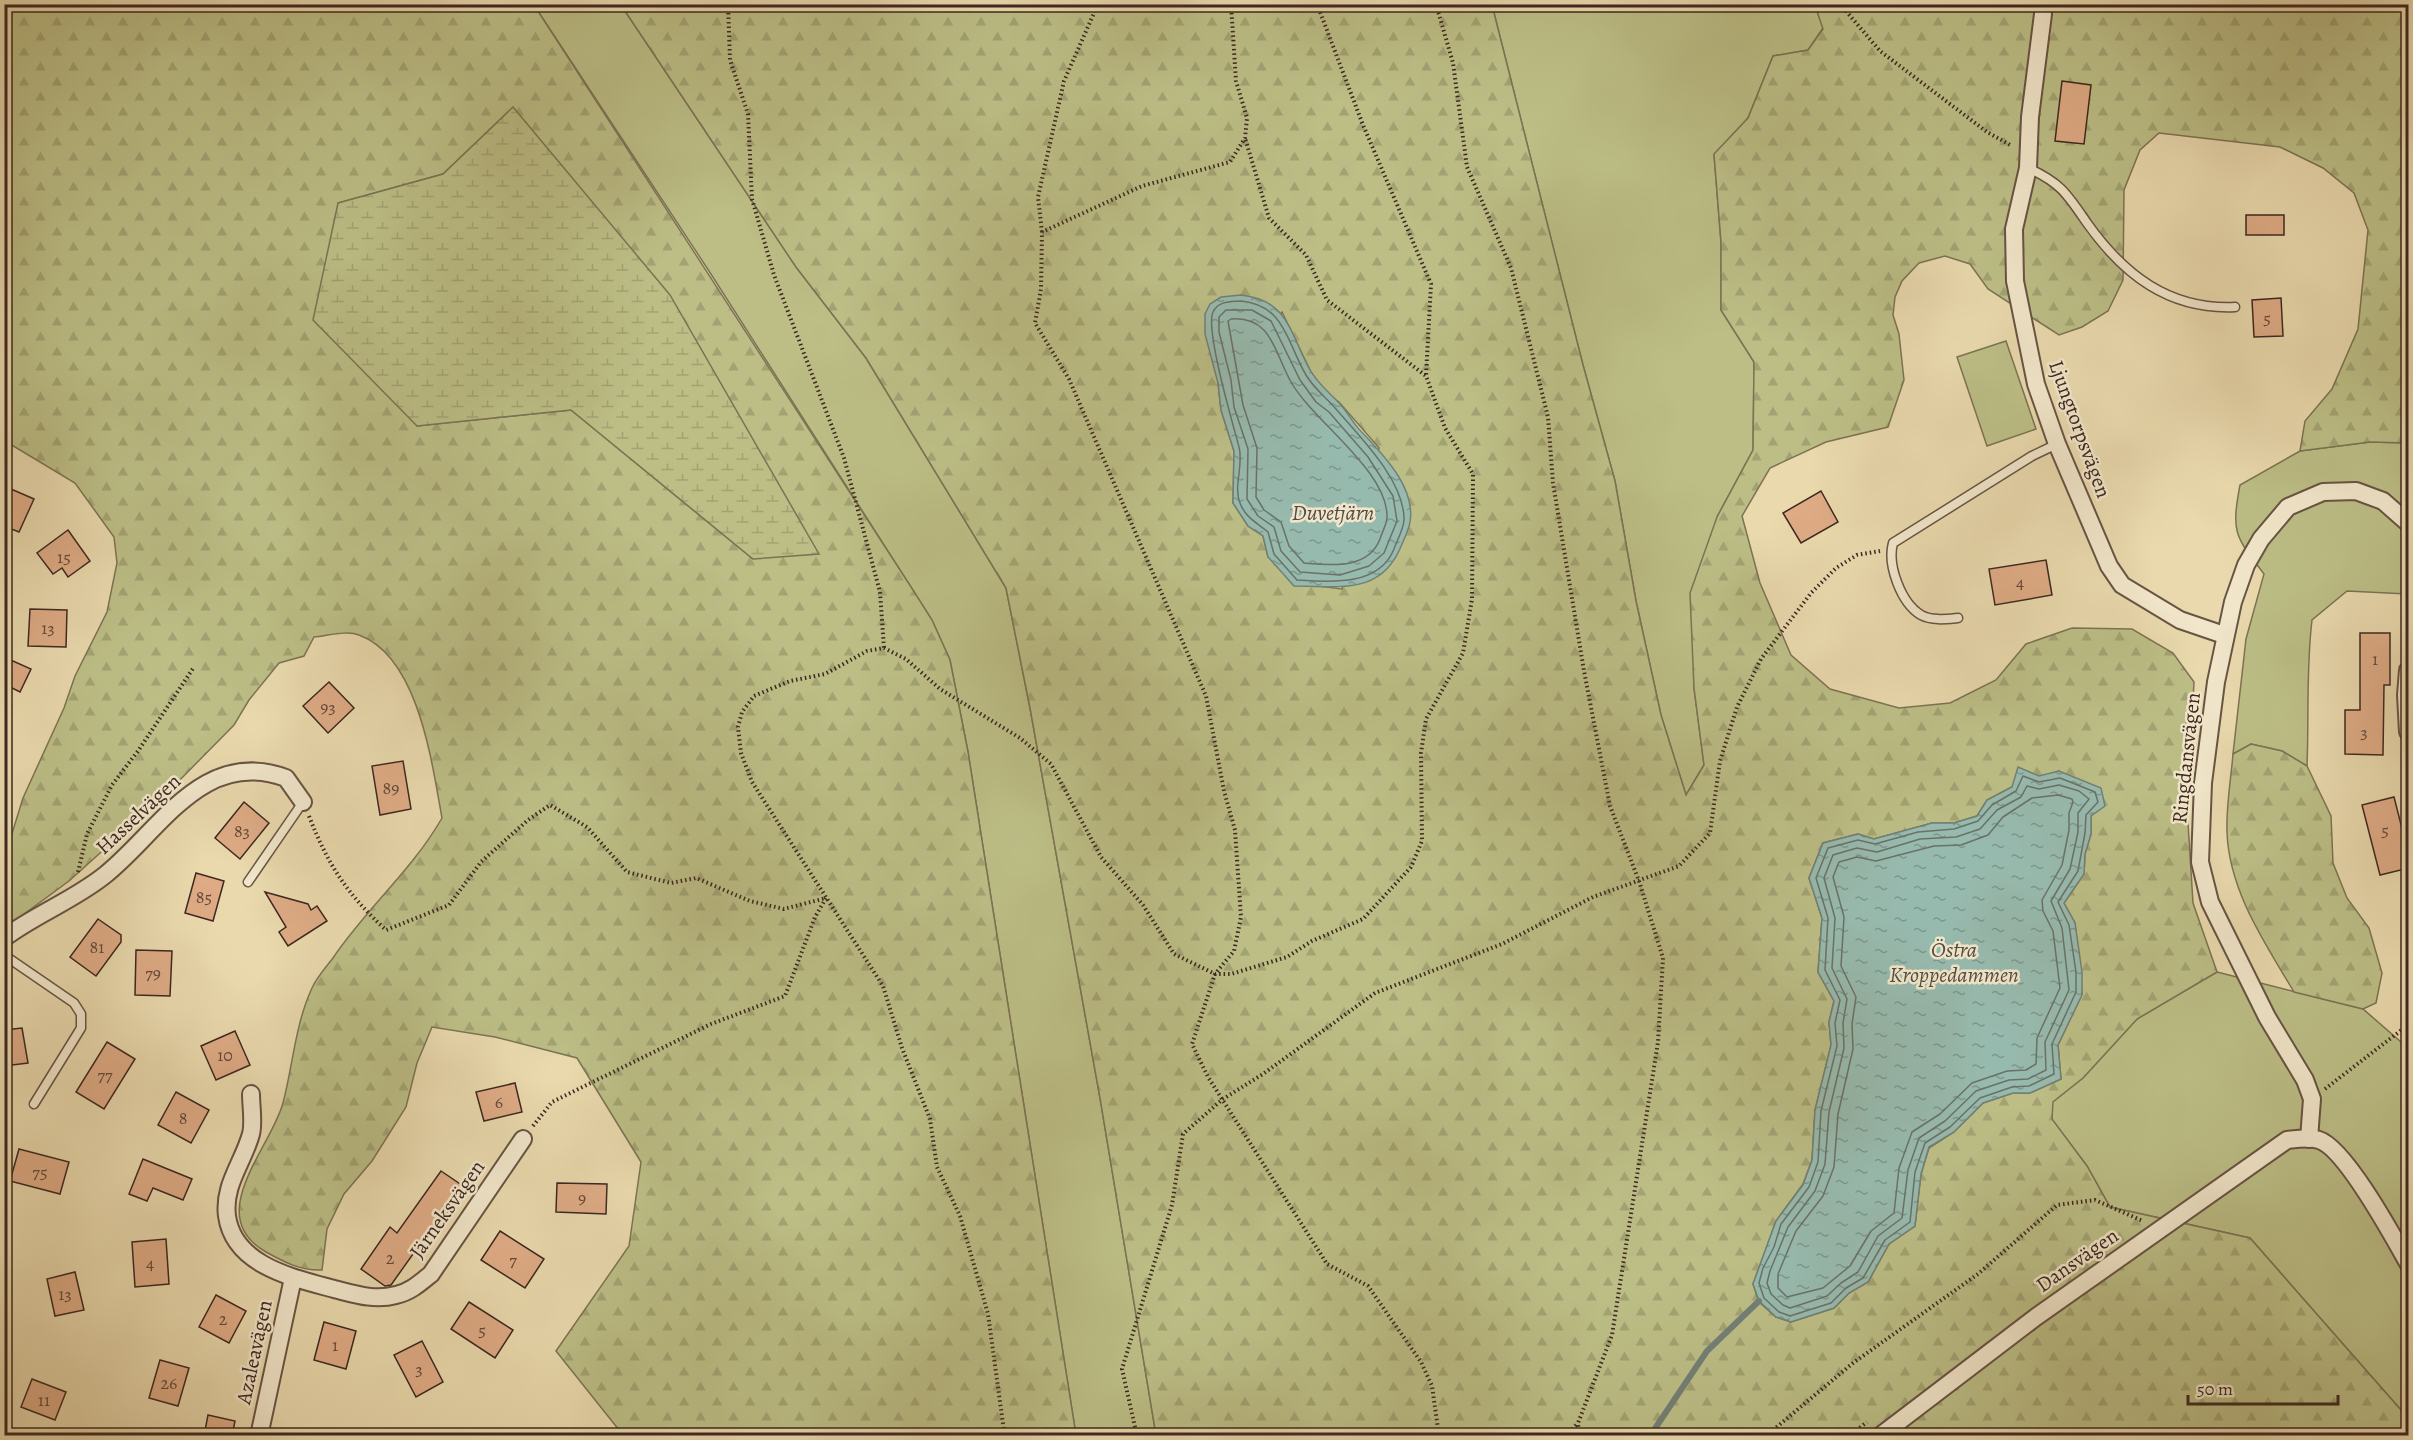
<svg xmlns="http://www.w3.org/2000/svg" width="2413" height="1440" viewBox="0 0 2413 1440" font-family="Alegreya,serif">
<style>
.green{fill:#bcbe86;stroke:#7c7354;stroke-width:1.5}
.forest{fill:url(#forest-firs);stroke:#7c7354;stroke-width:1.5;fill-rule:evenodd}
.wetland{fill:url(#wetland-marsh);stroke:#7c7354;stroke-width:1.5}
.water{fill:url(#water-ripples);stroke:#738076;stroke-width:1.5}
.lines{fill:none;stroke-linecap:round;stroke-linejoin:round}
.shore{stroke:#6a7168;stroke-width:1.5}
.stream{stroke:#738076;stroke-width:6}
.building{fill:#deab85;stroke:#3d2821;stroke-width:1.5}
.lane-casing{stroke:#685444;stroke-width:11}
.street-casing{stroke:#685444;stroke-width:20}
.path{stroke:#3d2821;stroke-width:4;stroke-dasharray:1.5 3;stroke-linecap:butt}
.lane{stroke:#f1e6ca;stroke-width:8}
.street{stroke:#f1e6ca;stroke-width:16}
.labels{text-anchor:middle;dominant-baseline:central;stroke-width:5;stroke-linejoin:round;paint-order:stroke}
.number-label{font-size:18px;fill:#65493a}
.street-label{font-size:21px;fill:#3d2821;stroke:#f1e6ca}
.water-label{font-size:22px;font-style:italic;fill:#544c44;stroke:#f1e6ca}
</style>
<defs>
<pattern id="forest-firs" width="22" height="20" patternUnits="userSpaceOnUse" patternTransform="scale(1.5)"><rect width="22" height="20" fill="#bcbe86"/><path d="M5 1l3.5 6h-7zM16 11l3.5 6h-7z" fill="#a2a373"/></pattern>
<pattern id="wetland-marsh" width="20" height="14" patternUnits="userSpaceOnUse" patternTransform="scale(1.5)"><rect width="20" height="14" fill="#bcbe86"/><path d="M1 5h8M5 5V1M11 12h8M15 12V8" fill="none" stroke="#a2a373"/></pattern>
<pattern id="water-ripples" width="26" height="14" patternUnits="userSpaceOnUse" patternTransform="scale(1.5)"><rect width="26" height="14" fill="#97baae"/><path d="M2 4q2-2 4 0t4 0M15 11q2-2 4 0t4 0" fill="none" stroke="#7c978d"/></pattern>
</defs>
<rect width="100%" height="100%" fill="#e9d9ad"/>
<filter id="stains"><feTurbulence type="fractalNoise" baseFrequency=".00333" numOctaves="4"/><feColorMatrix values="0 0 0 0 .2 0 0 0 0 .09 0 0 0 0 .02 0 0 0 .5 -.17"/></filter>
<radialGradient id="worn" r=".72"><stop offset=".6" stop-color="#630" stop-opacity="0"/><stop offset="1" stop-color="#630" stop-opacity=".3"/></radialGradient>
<!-- green -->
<g class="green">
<polygon points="534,5 621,5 796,267 866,358 1006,588 1030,708 1100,1098 1156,1435 1076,1435 968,752 950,660 932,620 709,271"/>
<polygon points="1492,5 1815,5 1823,28 1808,50 1773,56 1748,118 1714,155 1721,242 1721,310 1754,362 1753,450 1717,517 1694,688 1704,765 1686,795 1661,715 1636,601 1615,481 1583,365"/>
<polygon points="2006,341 2036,429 1987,446 1957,357"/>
<path d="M 2370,442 L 2408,443 L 2407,594 L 2347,591 L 2312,620 C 2306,669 2309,717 2307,766 L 2282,751 L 2251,744 L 2233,754 L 2246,639 L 2264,574 C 2235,536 2231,533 2240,485 L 2300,451 Z"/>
<polygon points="2217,972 2363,1009 2408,1048 2408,1418 2250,1238 2110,1207 2087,1166 2052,1120 2052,1102 2083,1078 2137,1019"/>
</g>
<!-- forest -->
<g class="forest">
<path d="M 5,5 L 534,5 L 913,590 L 932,620 L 950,660 L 968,752 L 1076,1435 L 623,1435 L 556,1351 L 629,1246 L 641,1162 L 577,1058 L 495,1037 L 432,1027 L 417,1063 L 406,1107 L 372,1161 L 344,1194 L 327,1229 L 322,1270 C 301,1271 284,1262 266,1252 C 202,1216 271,1148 283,1103 C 293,1065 295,1025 312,988 C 317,977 326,967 333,958 C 366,909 413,869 442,818 C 432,764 419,657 359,635 C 347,630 327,636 314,637 L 304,656 L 279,663 L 249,700 L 234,725 L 169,791 L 69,881 L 5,928 L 5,856 L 23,798 L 64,708 L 75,676 L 107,612 L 117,563 L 114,537 L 75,483 L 5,441 ZM 513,108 L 753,559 L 571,410 L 417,426 L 338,203 L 443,174 Z"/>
<path d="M 621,5 L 1492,5 L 1583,365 L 1615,481 L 1636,601 L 1661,715 L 1686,795 L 1704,765 L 1694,688 L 1690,593 L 1717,517 L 1753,450 L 1754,362 L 1721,310 L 1721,242 L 1714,154 L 1748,118 L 1773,56 L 1808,50 L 1823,29 L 1815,5 L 2408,5 L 2408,443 L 2370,442 L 2300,451 L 2305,421 L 2332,389 L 2358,329 L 2368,230 L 2354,193 L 2323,168 L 2280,147 L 2159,133 L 2140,150 L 2124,190 L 2123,280 L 2108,311 L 2082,327 L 2059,335 L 1988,289 L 1970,264 L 1945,256 L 1919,263 L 1902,281 L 1895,297 L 1893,315 L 1899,334 L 1904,380 L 1888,427 L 1826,442 L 1770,468 L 1742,516 L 1760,583 L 1791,655 L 1830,689 L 1899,708 L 1950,703 L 1996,680 L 2026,644 L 2072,628 L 2132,629 L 2173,653 L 2194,682 L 2187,807 L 2193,903 L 2217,972 L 2137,1019 L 2083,1078 L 2053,1102 L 2052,1119 L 2087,1166 L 2110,1207 L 2250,1238 L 2408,1418 L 2408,1435 L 1156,1435 L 1100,1098 L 1030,708 L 1006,588 L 866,358 L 796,267 ZM 1282,312 L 1311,372 L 1326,393 L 1339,402 L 1379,448 L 1342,589 L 1319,586 L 1268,557 L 1263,536 L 1248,526 L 1233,503 L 1234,451 L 1221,410 L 1218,383 ZM 2059,771 L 2091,816 L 2091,834 L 2085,854 L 2084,874 L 2064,903 L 2075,923 L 2082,994 L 2058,1045 L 2061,1079 L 2030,1093 L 2013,1093 L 1983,1103 L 1954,1132 L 1929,1148 L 1921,1174 L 1915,1226 L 1889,1244 L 1868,1282 L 1849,1293 L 1834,1308 L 1791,1322 L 1776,1317 L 1759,1302 L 1753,1284 L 1776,1221 L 1803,1184 L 1812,1160 L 1815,1110 L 1831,1045 L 1829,1022 L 1834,1001 L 1818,972 L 1822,918 L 1809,878 L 1823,843 L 1858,834 L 1874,839 L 1932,823 L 1954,823 L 1977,816 L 1987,800 L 2012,787 Z"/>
<path d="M 2251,744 L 2282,751 L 2307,766 L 2331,816 L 2333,863 L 2347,898 L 2369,928 L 2382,973 L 2376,1003 L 2363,1009 L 2294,992 C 2265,943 2229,891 2227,832 C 2226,806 2231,779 2233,754 Z"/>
</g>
<!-- wetland -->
<polygon class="wetland" points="513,107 670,295 819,554 753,559 571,410 417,426 313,320 338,203 443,174"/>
<!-- water -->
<g class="water">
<path d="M 1241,295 C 1289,300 1290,334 1310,370 C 1318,384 1329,392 1340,404 C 1347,412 1352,421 1359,429 C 1381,453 1416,486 1410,522 C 1409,529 1405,537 1402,544 C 1382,596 1340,586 1294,586 L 1268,557 L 1263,536 L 1248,526 L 1233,503 L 1234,451 L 1221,410 L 1218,383 L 1205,334 L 1205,314 L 1210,304 L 1221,297 Z"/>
<polygon points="2018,767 2039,776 2059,771 2101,788 2105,806 2091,816 2091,834 2085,854 2084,874 2064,903 2075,923 2082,972 2082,995 2058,1045 2061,1079 2030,1093 2013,1093 1983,1103 1954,1132 1929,1147 1921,1174 1915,1226 1889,1244 1868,1282 1849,1293 1834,1308 1791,1322 1776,1317 1759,1301 1753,1284 1776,1221 1803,1185 1812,1160 1815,1110 1831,1045 1829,1022 1834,1001 1818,972 1822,918 1809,878 1823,843 1858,834 1874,839 1932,823 1954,823 1977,816 1987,800 2012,787"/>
</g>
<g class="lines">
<!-- shore -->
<g class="shore">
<path d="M 1241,301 C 1285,305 1287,343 1306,375 C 1315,390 1325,396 1336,409 C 1360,437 1404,480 1404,519 C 1404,529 1397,540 1394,549 C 1379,587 1329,582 1297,580 L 1274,554 L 1268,532 C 1257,523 1245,517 1240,503 C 1233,486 1244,465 1239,447 C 1233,424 1205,330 1213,312 C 1218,301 1230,302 1241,301 Z"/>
<polygon points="1226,310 1252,310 1271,321 1300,380 1316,402 1329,412 1368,457 1393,496 1397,521 1384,553 1369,566 1340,575 1300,572 1281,551 1274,527 1258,516 1247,499 1248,449 1234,407 1231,380 1219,332 1219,317"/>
<path d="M 1231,319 C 1272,316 1274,352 1291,382 C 1313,421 1388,471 1387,517 C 1387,524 1382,532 1380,539 C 1368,570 1331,565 1304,563 L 1289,546 L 1281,522 L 1264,510 L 1256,497 L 1257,448 L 1243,405 L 1228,321 Z"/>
<polygon points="2023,776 2039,782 2060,778 2095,792 2098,802 2086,815 2085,833 2078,871 2058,902 2069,925 2076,972 2076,992 2052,1044 2054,1074 2029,1086 2012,1087 1980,1098 1950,1127 1925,1143 1915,1172 1910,1222 1885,1240 1863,1278 1846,1288 1831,1303 1790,1316 1779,1312 1764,1298 1759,1283 1763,1268 1774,1247 1781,1224 1809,1187 1818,1162 1821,1111 1837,1046 1835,1023 1840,1000 1825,970 1828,918 1816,878 1828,848 1858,840 1875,844 1918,832 1954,829 1978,821 1992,805 2016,791"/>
<polygon points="2059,785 2079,791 2089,799 2078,813 2078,832 2070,869 2051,901 2062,928 2069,990 2045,1042 2046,1070 2028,1079 2009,1080 1976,1091 1945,1121 1919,1138 1908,1170 1902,1218 1878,1236 1858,1272 1841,1283 1827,1296 1790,1308 1783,1305 1771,1294 1767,1283 1770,1271 1788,1227 1815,1191 1825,1164 1829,1112 1844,1048 1843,1023 1847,999 1832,968 1835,918 1824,878 1833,855 1857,848 1877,852 1920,839 1956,837 1980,829 1997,810 2021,797 2027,786 2039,789"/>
<polygon points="2058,795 2072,799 2073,802 2069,813 2069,830 2062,865 2042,900 2043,911 2053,931 2060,988 2037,1038 2036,1064 2026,1070 2007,1071 1972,1083 1940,1114 1912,1132 1899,1168 1894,1213 1871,1231 1850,1266 1823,1288 1787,1297 1778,1288 1778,1274 1796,1231 1823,1196 1834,1167 1838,1114 1853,1049 1852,1024 1856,997 1841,966 1844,917 1833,877 1839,862 1857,857 1876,861 1934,846 1961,845 1988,835 2003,817 2032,798"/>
</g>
<!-- stream -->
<polyline class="stream" points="1650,1436 1707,1351 1759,1301"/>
</g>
<!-- building -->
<g class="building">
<polygon points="2062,81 2091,85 2084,144 2055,141"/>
<rect x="2246" y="215" width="38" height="20"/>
<polygon points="2281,298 2283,336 2254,337 2252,300"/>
<polygon points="4,486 34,499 19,532 4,526"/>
<polygon points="1821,491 1838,522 1801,543 1783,513"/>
<polygon points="68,530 90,561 68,577 62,568 53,574 37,553"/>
<polygon points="2046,560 2052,595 1995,605 1989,569"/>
<polygon points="30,609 67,610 66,647 28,646"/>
<polygon points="2360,633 2390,633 2390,685 2384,685 2383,755 2345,754 2345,710 2360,710"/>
<polygon points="4,657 31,669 20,692 4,684"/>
<polygon points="329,682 354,708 328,733 303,706"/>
<polygon points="403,761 411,809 380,815 372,766"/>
<polygon points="2394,797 2409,856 2409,868 2380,875 2362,805"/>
<polygon points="244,802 269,823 240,859 215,838"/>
<polygon points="196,873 224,881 213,921 185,913"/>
<polygon points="265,892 308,904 311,910 317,906 327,921 288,946 279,932 286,927"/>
<polygon points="98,919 121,935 121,942 96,976 70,957"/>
<polygon points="136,950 172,951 170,996 135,995"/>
<polygon points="22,1028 28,1063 4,1066 4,1030"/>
<polygon points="235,1031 250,1065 216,1080 201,1046"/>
<polygon points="107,1042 135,1059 104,1109 76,1092"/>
<polygon points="515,1083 522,1112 484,1121 476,1092"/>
<polygon points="176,1092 209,1110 191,1143 158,1125"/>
<polygon points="19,1149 69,1162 60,1194 10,1181"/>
<polygon points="143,1159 192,1179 183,1200 153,1188 147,1201 129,1194"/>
<polygon points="441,1171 466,1188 439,1226 435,1223 391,1285 385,1286 361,1269 390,1227 397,1233"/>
<polygon points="557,1183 607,1184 606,1214 556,1212"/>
<polygon points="500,1231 544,1259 525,1288 481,1260"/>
<polygon points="166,1239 169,1284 135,1287 132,1242"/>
<polygon points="75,1272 84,1310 55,1316 47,1279"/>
<polygon points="216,1295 246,1311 229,1343 199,1327"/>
<polygon points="469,1302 513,1330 495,1358 451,1329"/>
<polygon points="324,1322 356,1331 346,1369 314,1360"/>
<polygon points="422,1341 443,1382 416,1397 394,1355"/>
<polygon points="160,1360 189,1368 178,1406 149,1398"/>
<polygon points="32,1379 66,1392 55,1420 21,1407"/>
<polygon points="208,1415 235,1421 232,1436 204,1436"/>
</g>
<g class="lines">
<defs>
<g id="lane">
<path d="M 2028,168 C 2061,183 2067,194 2087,223 C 2124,275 2169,310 2235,307"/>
<path d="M 1958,618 C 1947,619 1932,621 1921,615 C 1901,603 1887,565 1893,543 L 2032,456 L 2057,444"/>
<polyline points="248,882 303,802"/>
<polyline points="4,955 74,1003 81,1014 81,1028 34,1104"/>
</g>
<g id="street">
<polyline points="2043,14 2030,117 2028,168 2014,229 2015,281 2036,384 2057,444 2109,566 2122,585 2180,620 2224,635"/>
<polyline points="2408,670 2406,695 2408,732"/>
<path d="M 4,938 C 36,914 74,900 105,875 C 160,831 203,747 286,778 L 303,802"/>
<path d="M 251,1094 C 251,1106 254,1123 251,1134 C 243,1163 223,1185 227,1216 C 234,1266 294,1278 334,1289 C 354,1294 374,1301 396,1295 C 410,1292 420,1283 431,1274 L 523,1139"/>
<polyline points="2309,1139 2312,1099 2305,1080 2267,1017 2210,902 2200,862 2203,783 2216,682 2233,602 2246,565 2261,539 2288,507 2323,492 2356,491 2383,501 2408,523"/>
<polyline points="259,1436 293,1278"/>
<path d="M 1880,1436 L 2036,1317 L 2287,1140 C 2297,1139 2309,1137 2319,1140 C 2345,1148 2394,1238 2408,1263"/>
</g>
</defs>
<!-- lane casing -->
<use href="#lane" class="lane-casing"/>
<!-- street casing -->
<use href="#street" class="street-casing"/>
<!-- path -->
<g class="path">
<polyline points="728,4 730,60 748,114 752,199 774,275 844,458 880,592 884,648"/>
<polyline points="1231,4 1236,81 1247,118 1245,138 1230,162 1142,186 1042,232 1041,289 1035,323 1069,379 1206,696 1224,791 1235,830 1241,917 1234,951 1215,974 1192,1044 1208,1077 1327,1264 1368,1286 1421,1362 1432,1386 1439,1436"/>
<polyline points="1317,4 1363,125 1431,284 1426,376"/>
<polyline points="1436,4 1453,63 1467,167 1511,268 1548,417 1553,483 1584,671 1610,806 1639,881 1663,958 1658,1042 1612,1335 1578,1423 1579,1436"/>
<polyline points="1840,4 1880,51 1987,132 2012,146"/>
<polyline points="1042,232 1038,197 1064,81 1098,4"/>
<path d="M 309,816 C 328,865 347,894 386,930 L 449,905 L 481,862 L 528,820 L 550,805 L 587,827 L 627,872 L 671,883 L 696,878 L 750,901 L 784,909 L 826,898"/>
<polyline points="78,872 87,834 112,785 138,751 194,667"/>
<polyline points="2325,1089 2408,1025"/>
<polyline points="533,1126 552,1102 711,1024 785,996 815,917 826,898"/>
<polyline points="1008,1436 1004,1431 988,1314 960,1216 937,1167 930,1119 902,1048 883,986 752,782 741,753 738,727 742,712 754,696 790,681 825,674 867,651 884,648 906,659 940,689 1020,738 1051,764 1101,857 1143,905 1174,954 1215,974 1231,974 1287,957 1312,941 1363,919 1411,867 1422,841 1421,753 1426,719 1463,653 1472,599 1473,474 1445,428 1426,376 1327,300 1306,255 1269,218 1245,138"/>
<polyline points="1137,1436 1122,1369 1172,1205 1183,1134 1223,1099 1263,1074 1375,993 1502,944 1593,897 1679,866 1710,833 1720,761 1737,707 1761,659 1811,593 1836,568 1857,555 1880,551"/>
<polyline points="1566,1436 1578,1423"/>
<polyline points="1766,1436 1853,1363 1978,1274 2057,1205 2095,1200 2143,1221"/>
<polyline points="1849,1436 1867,1422"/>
</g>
<!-- lane -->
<use href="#lane" class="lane"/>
<!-- street -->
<use href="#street" class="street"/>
</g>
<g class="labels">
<!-- number labels -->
<g class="number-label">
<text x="2267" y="318">5</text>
<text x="64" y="557">15</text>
<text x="2020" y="582">4</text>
<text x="48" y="628">13</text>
<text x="2375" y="659">1</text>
<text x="328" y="707">93</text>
<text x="2364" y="732">3</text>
<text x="391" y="788">89</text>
<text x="2385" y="830">5</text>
<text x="242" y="831">83</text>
<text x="204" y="897">85</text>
<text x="97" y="947">81</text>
<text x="153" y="973">79</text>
<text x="225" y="1055">10</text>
<text x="105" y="1075">77</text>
<text x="499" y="1102">6</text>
<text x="183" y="1118">8</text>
<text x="40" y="1172">75</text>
<text x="582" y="1198">9</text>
<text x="390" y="1258">2</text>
<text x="513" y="1260">7</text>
<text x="150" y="1263">4</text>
<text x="65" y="1294">13</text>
<text x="223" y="1319">2</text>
<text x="482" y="1330">5</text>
<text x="335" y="1345">1</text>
<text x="419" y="1369">3</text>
<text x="169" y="1383">26</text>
<text x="44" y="1400">11</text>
</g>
<!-- street labels -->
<g class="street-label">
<text transform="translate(2080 429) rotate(70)">Ljungtorpsvägen</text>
<text transform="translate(2186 758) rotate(-84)">Ringdansvägen</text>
<text transform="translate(138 814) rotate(-43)">Hasselvägen</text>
<text transform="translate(447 1209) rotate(-55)">Järneksvägen</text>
<text transform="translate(2077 1260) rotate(-35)">Dansvägen</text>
<text transform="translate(254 1352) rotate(-78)">Azaleavägen</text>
</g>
<!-- water labels -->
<g class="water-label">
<text x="1333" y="513">Duvetjärn</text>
<text x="1954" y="950">Östra<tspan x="1954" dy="25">Kroppedammen</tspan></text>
</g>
</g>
<!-- margin -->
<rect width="2413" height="1440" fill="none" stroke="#e9d9ad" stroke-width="24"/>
<rect x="6" y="6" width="2401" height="1428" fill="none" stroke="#3d2821" stroke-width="3"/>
<rect x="12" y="12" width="2389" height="1416" fill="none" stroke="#3d2821" stroke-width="1.5"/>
<!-- scale -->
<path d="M2188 1395v9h150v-9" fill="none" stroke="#3d2821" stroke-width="3"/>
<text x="2197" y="1395" font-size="18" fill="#3d2821" stroke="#f1e6ca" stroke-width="4.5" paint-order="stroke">50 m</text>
<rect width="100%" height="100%" filter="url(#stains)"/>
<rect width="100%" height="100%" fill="url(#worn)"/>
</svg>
